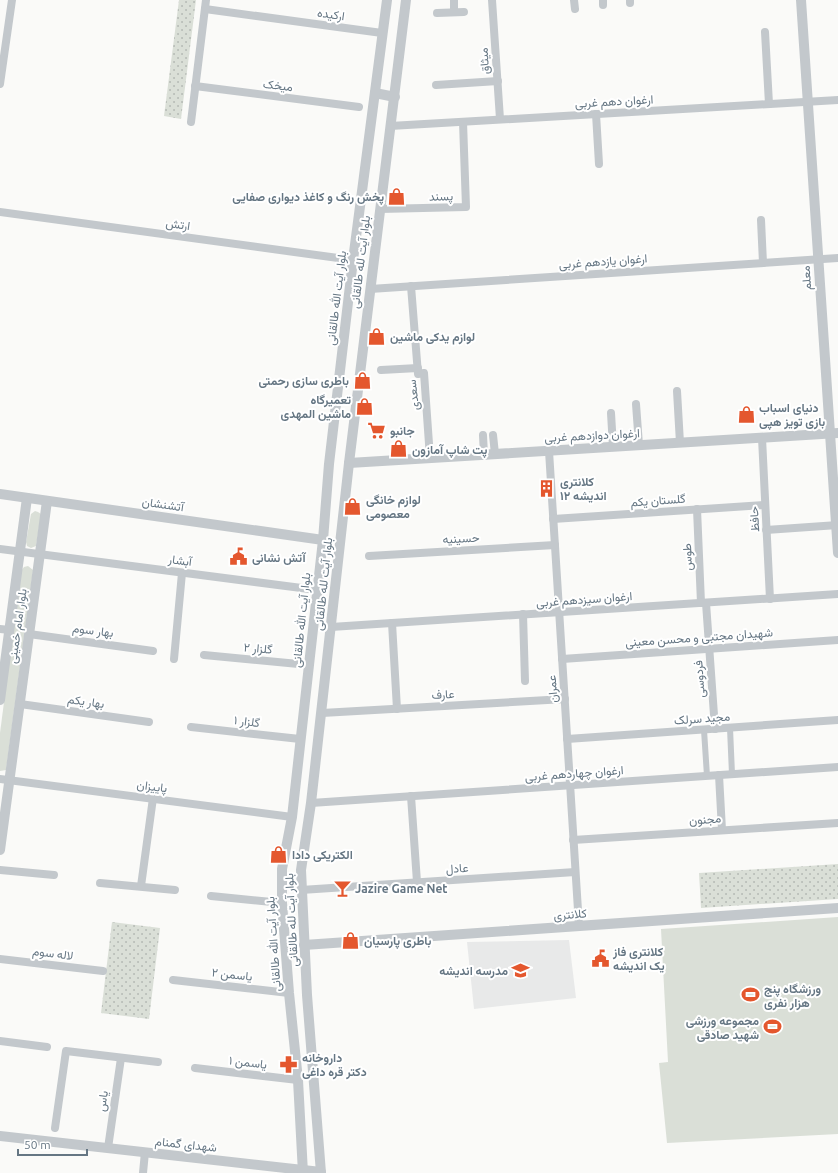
<svg xmlns="http://www.w3.org/2000/svg" width="838" height="1173" viewBox="0 0 838 1173" font-family="Ubuntu,Vazirmatn,sans-serif">
<style>
.built{fill:#e8e9e9}
.grass{fill:#dadfd7}
.park{fill:url(#park-dots)}
.lines{fill:none;stroke-linecap:round;stroke-linejoin:round}
.pedestrian{stroke:#c3c8cc;stroke-width:6}
.minor{stroke:#c3c8cc;stroke-width:8}
.tertiary{stroke:#c3c8cc;stroke-width:10}
.labels{text-anchor:middle;dominant-baseline:central;stroke-width:4;stroke-linejoin:round;paint-order:stroke}
.street-label{font-size:12px;fill:#657683;stroke:#fff}
.poi-label{font-size:12px;font-weight:bold;fill:#657683;stroke:#fff;text-anchor:start}
</style>
<defs>
<pattern id="park-dots" width="8" height="8" patternUnits="userSpaceOnUse"><rect width="8" height="8" fill="#dadfd7"/><path d="M2 2h.1M6 6h.1" fill="none" stroke="#b4b9b4" stroke-width="1.8" stroke-linecap="round"/></pattern>
</defs>
<rect width="100%" height="100%" fill="#fafaf8"/>
<!-- built -->
<polygon class="built" points="569,940 576,998 474,1009 467,942"/>
<!-- grass -->
<g class="grass">
<polygon points="35,511 38,512 41,514 36,546 31,548 27,546 26,542 31,514"/>
<polygon points="28,566 33,570 6,770 0,771 0,733 21,571 24,567"/>
<polygon points="838,917 838,1134 667,1143 659,1063 668,1062 661,929"/>
</g>
<!-- park -->
<g class="park">
<polygon points="179,0 196,0 181,119 164,116"/>
<polygon points="838,864 838,899 701,908 699,873"/>
<polygon points="112,922 160,928 149,1019 101,1013"/>
</g>
<g class="lines">
<!-- pedestrian -->
<g class="pedestrian">
<polyline points="730,728 732,774"/>
<polyline points="704,730 707,776"/>
</g>
<!-- minor -->
<g class="minor">
<polyline points="454,0 454,12"/>
<polyline points="492,0 500,119"/>
<polyline points="574,0 575,9"/>
<polyline points="603,0 603,5"/>
<polyline points="630,0 630,3"/>
<polyline points="205,9 382,33"/>
<polyline points="437,13 464,12"/>
<polyline points="765,32 769,104"/>
<polyline points="0,84 12,0"/>
<polyline points="436,85 498,81"/>
<polyline points="195,86 359,107"/>
<polyline points="596,114 599,164"/>
<polyline points="191,122 206,0"/>
<polyline points="390,126 838,100"/>
<polyline points="380,209 466,207 463,122"/>
<polyline points="0,212 353,260"/>
<polyline points="761,220 763,263"/>
<polyline points="411,286 418,374 424,373 430,458"/>
<polyline points="370,289 838,258"/>
<polyline points="381,370 418,368"/>
<polyline points="677,391 680,443"/>
<polyline points="636,404 639,445"/>
<polyline points="611,413 613,447"/>
<polyline points="483,435 484,455"/>
<polyline points="493,435 495,454"/>
<polyline points="762,438 770,599"/>
<polyline points="549,451 579,926"/>
<polyline points="697,509 701,603"/>
<polyline points="553,519 765,505"/>
<polyline points="766,530 838,525"/>
<polyline points="0,549 317,590"/>
<polyline points="369,556 555,545"/>
<polyline points="706,603 715,729"/>
<polyline points="523,614 525,681"/>
<polyline points="392,623 397,709"/>
<polyline points="331,627 838,594"/>
<polyline points="0,629 10,630"/>
<polyline points="29,634 153,651"/>
<polyline points="204,655 309,665"/>
<polyline points="174,659 182,573"/>
<polyline points="562,659 838,640"/>
<polyline points="20,704 149,722"/>
<polyline points="322,713 565,699"/>
<polyline points="191,727 300,739"/>
<polyline points="567,739 838,720"/>
<polyline points="719,775 722,830"/>
<polyline points="0,779 292,817"/>
<polyline points="411,796 417,882"/>
<polyline points="311,803 838,767"/>
<polyline points="573,840 838,823"/>
<polyline points="0,870 54,875"/>
<polyline points="100,883 175,890"/>
<polyline points="141,886 153,798"/>
<polyline points="301,890 575,872"/>
<polyline points="211,896 282,903"/>
<polyline points="0,959 103,971"/>
<polyline points="173,980 289,993"/>
<polyline points="0,1041 47,1047"/>
<polyline points="195,1068 298,1080"/>
<polyline points="55,1128 66,1051 158,1062"/>
<polyline points="108,1148 121,1058"/>
<polyline points="143,1173 145,1152"/>
</g>
<!-- tertiary -->
<g class="tertiary">
<polyline points="801,0 838,553"/>
<polyline points="375,93 395,97"/>
<polyline points="349,463 838,433"/>
<polyline points="0,494 323,540"/>
<polyline points="0,700 27,498"/>
<polyline points="0,850 47,501"/>
<polyline points="304,945 838,908"/>
<polyline points="0,1136 321,1172"/>
<polyline points="303,1173 298,1080 289,993 282,903 282,869 292,817 323,540 329,464 353,260 387,0"/>
<polyline points="321,1173 307,995 301,870 311,803 349,463 406,0"/>
</g>
</g>
<!-- icons -->
<defs>
<symbol id="shop-bare" viewBox="-9 -9 18 18"><path d="M-5-2.5h2.3a2.7 3.5 0 0 1 5.4 0H5L5.5 6h-11ZM-1.5-2.5h3a1.5 2.3 0 0 0-3 0Z" fill="#e4572e" stroke="#fff" stroke-width="2.5" paint-order="stroke"/></symbol>
<symbol id="supermarket-bare" viewBox="-9 -9 18 18"><path d="M-6-5.5h2.5l.6 2H6L4.5 2H-2.5L-4.4-4H-6ZM-1.5 3.2a1.3 1.3 0 1 0 .1 0ZM3 3.2a1.3 1.3 0 1 0 .1 0Z" fill="#e4572e" stroke="#fff" stroke-width="2.5" paint-order="stroke"/></symbol>
<symbol id="building-bare" viewBox="-9 -9 18 18"><path d="M-4-6H4V6H1V3H-1V6H-4ZM-2.5-4.3h1.7v1.8h-1.7ZM.8-4.3h1.7v1.8H.8ZM-2.5-1h1.7V.8h-1.7ZM.8-1h1.7V.8H.8Z" fill="#e4572e" stroke="#fff" stroke-width="2.5" paint-order="stroke"/></symbol>
<symbol id="civic-bare" viewBox="-9 -9 18 18"><path d="M-.6-6.5H3V-4.5H.6V-3L4-1V1h2V6H-6V1h2V-1L-.6-3ZM-1.2 2.5V6h2.4V2.5Z" fill="#e4572e" stroke="#fff" stroke-width="2.5" paint-order="stroke"/></symbol>
<symbol id="bar-bare" viewBox="-9 -9 18 18"><path d="M-6-5H6L.8 .8V4.5H3.5V6h-7V4.5H-.8V.8Z" fill="#e4572e" stroke="#fff" stroke-width="2.5" paint-order="stroke"/></symbol>
<symbol id="school-bare" viewBox="-9 -9 18 18"><path d="M0-5L7-2L0 1L-7-2ZM-4 1L0 2.5L4 1V4Q0 6-4 4Z" fill="#e4572e" stroke="#fff" stroke-width="2.5" paint-order="stroke"/></symbol>
<symbol id="stadium-bare" viewBox="-9 -9 18 18"><path d="M0-5a6.5 5 0 1 0 0 10a6.5 5 0 1 0 0-10ZM-3.5-1.8h7v3.6h-7Z" fill="#e4572e" stroke="#fff" stroke-width="2.5" paint-order="stroke"/></symbol>
<symbol id="pharmacy-bare" viewBox="-9 -9 18 18"><path d="M-2-6h4v4h4v4h-4v4h-4v-4h-4v-4h4Z" fill="#e4572e" stroke="#fff" stroke-width="2.5" paint-order="stroke"/></symbol>
</defs>
<g fill-rule="evenodd">
<use href="#shop-bare" x="384" y="184" width="25" height="25"/>
<use href="#shop-bare" x="364" y="324" width="25" height="25"/>
<use href="#shop-bare" x="350" y="368" width="25" height="25"/>
<use href="#shop-bare" x="352" y="394" width="25" height="25"/>
<use href="#shop-bare" x="734" y="402" width="25" height="25"/>
<use href="#supermarket-bare" x="364" y="418" width="25" height="25"/>
<use href="#shop-bare" x="386" y="436" width="25" height="25"/>
<use href="#building-bare" x="534" y="476" width="25" height="25"/>
<use href="#shop-bare" x="340" y="494" width="25" height="25"/>
<use href="#civic-bare" x="226" y="544" width="25" height="25"/>
<use href="#shop-bare" x="266" y="842" width="25" height="25"/>
<use href="#bar-bare" x="330" y="876" width="25" height="25"/>
<use href="#shop-bare" x="338" y="928" width="25" height="25"/>
<use href="#civic-bare" x="588" y="946" width="25" height="25"/>
<use href="#school-bare" x="508" y="958" width="25" height="25"/>
<use href="#stadium-bare" x="738" y="982" width="25" height="25"/>
<use href="#stadium-bare" x="760" y="1014" width="25" height="25"/>
<use href="#pharmacy-bare" x="276" y="1052" width="25" height="25"/>
</g>
<g class="labels">
<!-- street labels -->
<g class="street-label">
<text transform="translate(331 14) rotate(8)">ارکیده</text>
<text transform="translate(484 61) rotate(-94)">میثاق</text>
<text transform="translate(278 85) rotate(7)">میخک</text>
<text transform="translate(614 101) rotate(-3)">ارغوان دهم غربی</text>
<text transform="translate(441 196) rotate(-1)">پسند</text>
<text transform="translate(178 224) rotate(8)">ارتش</text>
<text transform="translate(603 261) rotate(-4)">ارغوان یازدهم غربی</text>
<text transform="translate(360 262) rotate(-83)">بلوار آیت لله طالقانی</text>
<text transform="translate(806 278) rotate(-94)">معلم</text>
<text transform="translate(336 298) rotate(-83)">بلوار آیت الله طالقانی</text>
<text transform="translate(413 395) rotate(-97)">سعدی</text>
<text transform="translate(592 435) rotate(-3)">ارغوان دوازدهم غربی</text>
<text transform="translate(658 500) rotate(-4)">گلستان یکم</text>
<text transform="translate(163 504) rotate(8)">آتشنشان</text>
<text transform="translate(754 519) rotate(-93)">حافظ</text>
<text transform="translate(461 538) rotate(-3)">حسینیه</text>
<text transform="translate(687 557) rotate(-92)">طوس</text>
<text transform="translate(180 560) rotate(7)">آبشار</text>
<text transform="translate(323 584) rotate(-84)">بلوار آیت لله طالقانی</text>
<text transform="translate(584 599) rotate(-4)">ارغوان سیزدهم غربی</text>
<text transform="translate(301 620) rotate(-84)">بلوار آیت الله طالقانی</text>
<text transform="translate(17 626) rotate(-82)">بلوار امام خمینی</text>
<text transform="translate(93 630) rotate(7)">بهار سوم</text>
<text transform="translate(699 637) rotate(-4)">شهیدان مجتبی و محسن معینی</text>
<text transform="translate(258 648) rotate(5)">گلزار ۲</text>
<text transform="translate(699 679) rotate(-94)">فردوسی</text>
<text transform="translate(552 689) rotate(-94)">عمران</text>
<text transform="translate(443 694) rotate(-3)">عارف</text>
<text transform="translate(86 701) rotate(8)">بهار یکم</text>
<text transform="translate(702 718) rotate(-4)">مجید سرلک</text>
<text transform="translate(247 721) rotate(7)">گلزار ۱</text>
<text transform="translate(574 773) rotate(-4)">ارغوان چهاردهم غربی</text>
<text transform="translate(152 786) rotate(7)">پاییزان</text>
<text transform="translate(705 819) rotate(-4)">مجنون</text>
<text transform="translate(457 868) rotate(-4)">عادل</text>
<text transform="translate(570 914) rotate(-4)">کلانتری</text>
<text transform="translate(291 920) rotate(-93)">بلوار آیت لله طالقانی</text>
<text transform="translate(273 944) rotate(-94)">بلوار آیت الله طالقانی</text>
<text transform="translate(53 953) rotate(7)">لاله سوم</text>
<text transform="translate(232 974) rotate(6)">یاسمن ۲</text>
<text transform="translate(248 1062) rotate(7)">یاسمن ۱</text>
<text transform="translate(102 1101) rotate(-82)">یاس</text>
<text transform="translate(186 1144) rotate(6)">شهدای گمنام</text>
</g>
<!-- poi labels -->
<g class="poi-label">
<text x="384" y="196" text-anchor="end">پخش رنگ و کاغذ دیواری صفایی</text>
<text x="390" y="336">لوازم یدکی ماشین</text>
<text x="349" y="380" text-anchor="end">باطری سازی رحمتی</text>
<text x="351" y="399" text-anchor="end">تعمیرگاه<tspan x="351" dy="14">ماشین المهدی</tspan></text>
<text x="759" y="407">دنیای اسباب<tspan x="759" dy="14">بازی تویز هپی</tspan></text>
<text x="390" y="430">جانبو</text>
<text x="412" y="449">پت شاپ آمازون</text>
<text x="560" y="481">کلانتری<tspan x="560" dy="14">۱۲ اندیشه</tspan></text>
<text x="366" y="499">لوازم خانگی<tspan x="366" dy="14">معصومی</tspan></text>
<text x="252" y="557">آتش نشانی</text>
<text x="292" y="854">الکتریکی دادا</text>
<text x="355" y="888">Jazire Game Net</text>
<text x="364" y="940">باطری پارسيان</text>
<text x="613" y="951">کلانتری فاز<tspan x="613" dy="14">یک اندیشه</tspan></text>
<text x="508" y="970" text-anchor="end">مدرسه اندیشه</text>
<text x="764" y="988">ورزشگاه پنج<tspan x="764" dy="14">هزار نفری</tspan></text>
<text x="759" y="1020" text-anchor="end">مجموعه ورزشی<tspan x="759" dy="14">شهید صادقی</tspan></text>
<text x="302" y="1057">داروخانه<tspan x="302" dy="14">دکتر قره داغی</tspan></text>
</g>
</g>
<!-- scale -->
<path d="M18 1149v6h69v-6" fill="none" stroke="#657683" stroke-width="2"/>
<text x="24" y="1149" font-size="12" fill="#657683" stroke="#ffffff" stroke-width="3" paint-order="stroke">50 m</text>
</svg>
